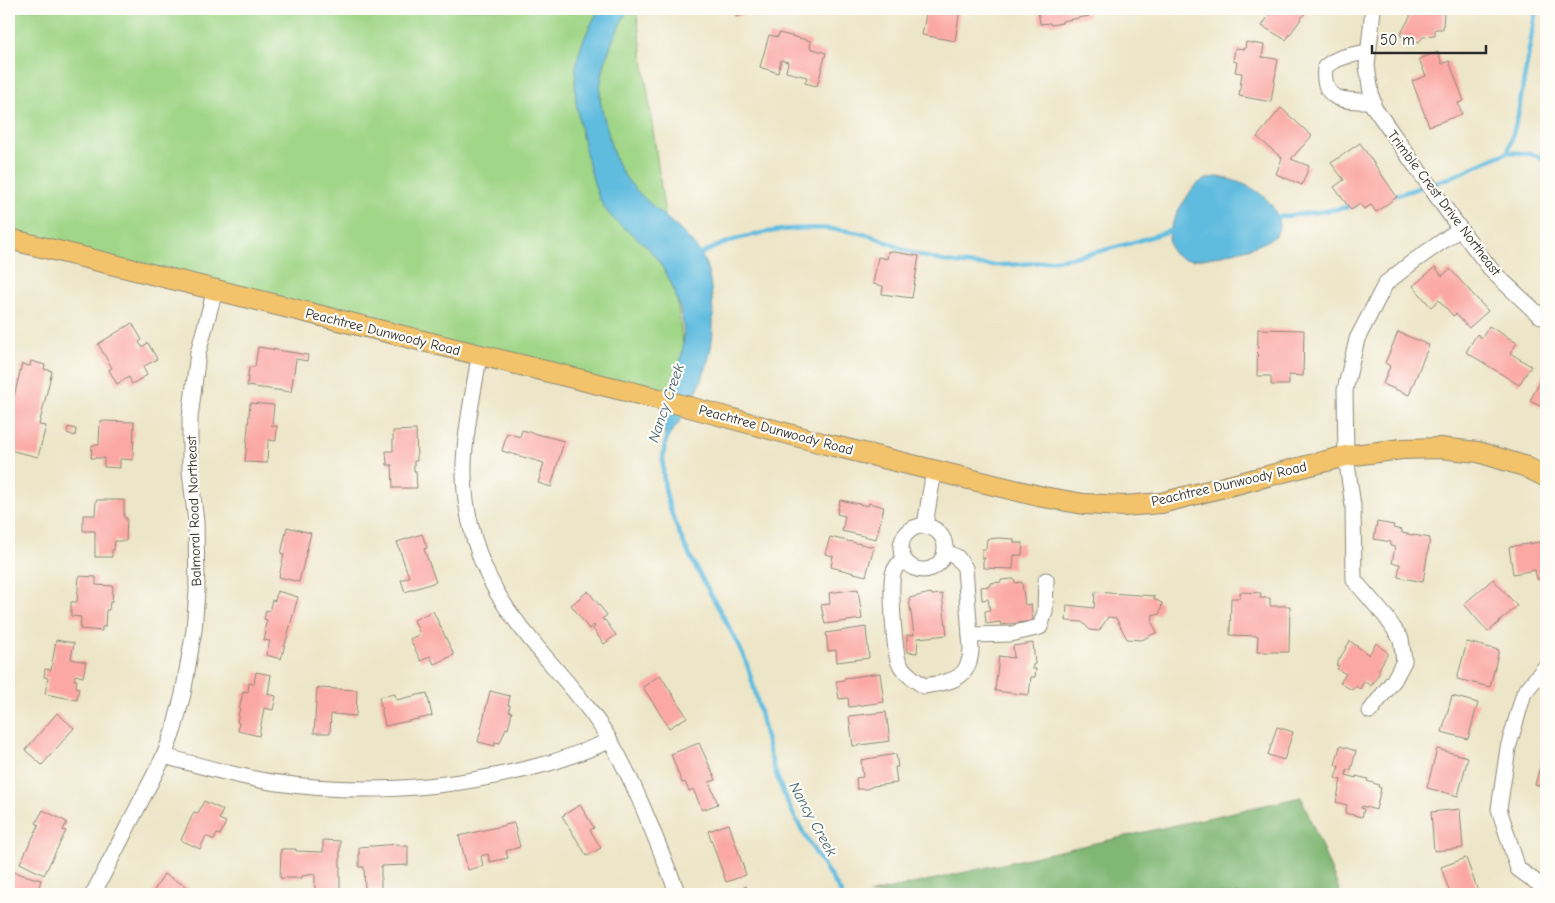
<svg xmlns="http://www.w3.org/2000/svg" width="1555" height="903" viewBox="0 0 1555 903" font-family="'Comic Neue',sans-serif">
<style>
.green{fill:#a0d688;stroke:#66805a}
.forest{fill:#80b774;stroke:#567150}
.water{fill:#61bcdf;stroke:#467485}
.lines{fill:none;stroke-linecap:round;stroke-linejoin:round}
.stream{stroke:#61bcdf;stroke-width:4.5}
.building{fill:#fba8a4}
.minor-casing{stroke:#8c8879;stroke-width:17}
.major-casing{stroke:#8c8879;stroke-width:22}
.minor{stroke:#fff;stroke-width:15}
.major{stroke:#f2c36a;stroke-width:20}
.labels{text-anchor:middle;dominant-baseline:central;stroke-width:4.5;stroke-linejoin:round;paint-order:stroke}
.street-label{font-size:14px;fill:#2b2b2b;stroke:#fdfcf7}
.water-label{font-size:15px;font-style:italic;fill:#3e5e6a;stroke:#fdfcf7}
</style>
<rect width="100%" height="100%" fill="#fdfcf7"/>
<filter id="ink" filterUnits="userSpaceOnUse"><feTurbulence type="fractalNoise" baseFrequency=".02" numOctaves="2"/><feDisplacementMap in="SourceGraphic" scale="10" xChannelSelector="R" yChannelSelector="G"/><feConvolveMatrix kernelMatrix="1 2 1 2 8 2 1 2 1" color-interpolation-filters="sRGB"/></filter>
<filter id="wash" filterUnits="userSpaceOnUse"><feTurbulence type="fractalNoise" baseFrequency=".0096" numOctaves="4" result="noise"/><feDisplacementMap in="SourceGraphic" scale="20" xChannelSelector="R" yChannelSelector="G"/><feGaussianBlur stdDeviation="1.12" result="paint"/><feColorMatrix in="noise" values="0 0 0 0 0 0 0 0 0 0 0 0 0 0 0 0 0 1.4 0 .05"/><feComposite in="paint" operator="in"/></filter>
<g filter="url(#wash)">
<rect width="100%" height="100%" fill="#ede5c7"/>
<!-- green -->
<polygon class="green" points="9,9 636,9 692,407 9,247"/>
<!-- forest -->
<polygon class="forest" points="1301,797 1341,894 868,894"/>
<!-- water -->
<g class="water">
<path d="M 599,9 L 628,9 C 614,35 601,64 600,95 C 600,106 605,120 608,132 C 613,157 619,172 638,192 C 658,213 683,228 700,253 C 709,267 711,283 712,300 C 715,334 712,357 698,388 C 695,395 693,403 689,409 C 682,419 674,429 666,439 C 664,432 661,424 661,417 C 662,407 667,398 671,389 C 680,366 687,344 682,319 C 677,291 664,263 643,243 C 632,233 619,226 609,214 C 597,200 594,182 589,165 C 581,131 571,96 577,61 C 581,42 590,26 599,9 Z"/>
<path d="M 1218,177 C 1243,181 1276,195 1279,225 C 1279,230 1277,235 1272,238 C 1261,246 1246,248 1233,252 C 1215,256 1171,272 1169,241 C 1169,229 1175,216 1181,206 C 1193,189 1195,179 1218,177 Z"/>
</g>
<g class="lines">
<!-- stream -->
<g class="stream">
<polyline points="1508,152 1518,115 1536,9"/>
<polyline points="1391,197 1449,178 1508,152 1531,154 1546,159"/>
<polyline points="1277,217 1318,212 1355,206"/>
<path d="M 696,257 C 744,228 818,221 872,236 C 884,240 895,246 907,251 C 929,259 954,264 977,265 C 1024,267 1071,259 1116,247 C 1134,243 1152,236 1170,231"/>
<path d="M 668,434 C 642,508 720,596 746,662 C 759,697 763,735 775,771 C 790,816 817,856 842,894"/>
</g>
</g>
<g id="blocks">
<!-- building -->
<g class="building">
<polygon points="733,9 758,9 758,10 736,17"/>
<polygon points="927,9 960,9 955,41 922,35"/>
<polygon points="1038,9 1093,9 1093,10 1088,11 1089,16 1062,21 1062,23 1051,25 1050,23 1040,24"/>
<polygon points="1273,9 1308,9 1286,40 1262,26"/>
<polygon points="1411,9 1444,9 1443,29 1435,29 1435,36 1423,37 1418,43 1400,35 1410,17"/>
<polygon points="779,33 811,41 810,48 826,53 817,86 805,83 807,77 786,72 788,62 781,60 778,73 760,67 769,35 778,37"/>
<polygon points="1246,42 1264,45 1262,57 1278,59 1271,102 1239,96 1242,73 1235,72 1237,62 1233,61 1235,48 1245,49"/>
<polygon points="1438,52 1442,64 1449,61 1464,101 1458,103 1462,114 1429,126 1412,81 1426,76 1419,59"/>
<polygon points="1281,108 1312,136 1291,159 1309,166 1302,185 1276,174 1282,158 1257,137"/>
<polygon points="1360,143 1397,197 1376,212 1371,205 1364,209 1360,204 1351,210 1334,187 1344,180 1331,163"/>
<polygon points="888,251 919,256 912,298 882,294 883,286 873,284 878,257 887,259"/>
<polygon points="1435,267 1442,276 1450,269 1488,311 1469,328 1456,314 1453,316 1439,300 1431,307 1413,286"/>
<polygon points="132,323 142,340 139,342 142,347 148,343 157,359 143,367 147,375 132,384 129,377 117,384 109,370 112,368 98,344"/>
<polygon points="1489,326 1517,343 1510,353 1531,366 1519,385 1466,352 1477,334 1482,338"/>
<polygon points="1258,329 1304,330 1303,376 1289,375 1289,385 1271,385 1271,376 1257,376"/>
<polygon points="1398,332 1429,345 1409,395 1383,384 1390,366 1385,363"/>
<polygon points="258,347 308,355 307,361 296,359 291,392 247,386 249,367 255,367"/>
<polygon points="31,361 45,365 44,369 52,371 39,425 46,426 38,457 9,450 9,404 12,405 22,364 30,366"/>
<polygon points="1543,374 1546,376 1546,415 1544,414 1546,409 1530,401"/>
<polygon points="250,403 274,405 272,426 277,426 276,441 268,440 267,463 245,462"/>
<polygon points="100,421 134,422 133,460 120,459 120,468 104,467 104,458 91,458 92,445 99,445"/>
<polygon points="68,427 76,429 75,436 67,433"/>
<polygon points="416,430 417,461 414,461 414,471 416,471 417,488 393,488 392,465 387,465 386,451 393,451 393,431"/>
<polygon points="522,430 564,441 551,487 538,483 544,463 502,451 507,433 520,437"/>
<polygon points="96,500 124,500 124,518 127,518 126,541 115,541 114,550 112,550 112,557 95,557 95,531 83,531 83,515 95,515"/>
<polygon points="840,500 868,506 869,503 884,507 876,539 842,531 845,516 837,514"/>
<polygon points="1377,522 1394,525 1393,528 1402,530 1402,533 1430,538 1423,582 1398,577 1400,564 1392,563 1395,547 1390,546 1391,542 1374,539"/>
<polygon points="287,527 311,533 299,582 279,577 284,554 281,554"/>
<polygon points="422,534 427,548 424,549 436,582 405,592 401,580 409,577 397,542"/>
<polygon points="830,537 874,547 866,576 831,567 833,556 825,554"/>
<polygon points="999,538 1014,539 1014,543 1023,543 1022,555 1014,555 1013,569 984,568 983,566 983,561 985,558 982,558 982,549 986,549 987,539"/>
<polygon points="1546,541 1546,578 1537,579 1535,570 1513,574 1509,547"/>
<polygon points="79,576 96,577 96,585 113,586 112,602 110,602 109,610 106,610 105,627 102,627 102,631 80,629 81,617 71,616 71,602 77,602"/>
<polygon points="1014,579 1015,583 1022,582 1025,605 1031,604 1033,621 1001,625 1000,622 986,624 985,611 990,610 988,599 982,600 981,587 990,586 990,583 1001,582 1001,580"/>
<polygon points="1493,579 1517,606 1488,632 1464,604"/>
<polygon points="858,589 862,619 825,624 821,605 830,604 829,593"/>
<polygon points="277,591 298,597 281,659 266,655 270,641 264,640 266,632 264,631 267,620 264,619 266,610 269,611 272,600 275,601"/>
<polygon points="588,591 607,615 602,619 604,621 605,620 616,635 604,644 593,629 595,627 594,625 589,629 571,605"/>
<polygon points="1095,592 1154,596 1154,599 1162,603 1161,610 1158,615 1153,614 1152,623 1157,632 1142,640 1127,639 1116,618 1108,617 1099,631 1090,630 1082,622 1066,621 1067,605 1094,608"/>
<polygon points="1240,592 1261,593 1260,598 1270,598 1270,606 1290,606 1289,652 1257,652 1258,636 1230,635 1231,598 1240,598"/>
<polygon points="931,593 932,595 942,594 947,635 918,638 917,653 907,652 907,635 914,635 909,598"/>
<polygon points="433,611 454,655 434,664 430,656 421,661 410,639 420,634 414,620"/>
<polygon points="866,627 869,658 837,662 836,650 828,651 826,633"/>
<polygon points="56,640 74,643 71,659 86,662 83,677 75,675 74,680 77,680 76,687 79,688 77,700 45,694 48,678 44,677 45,669 51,670"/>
<polygon points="1350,641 1369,655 1376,643 1388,653 1378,671 1380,672 1371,686 1364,681 1360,689 1355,686 1352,690 1340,683 1346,674 1337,669 1339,666 1336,665"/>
<polygon points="1467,642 1499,650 1490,687 1457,679"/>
<polygon points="1033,643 1035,664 1033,665 1032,669 1036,669 1035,677 1031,677 1029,695 995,691 999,656 1014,658 1013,646"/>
<polygon points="256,672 271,675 268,694 276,696 273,710 264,708 259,736 238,731 239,723 237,722 243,691 248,692 249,683 254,684"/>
<polygon points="880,673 884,702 849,707 848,698 839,699 836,681 845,680 845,678"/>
<polygon points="660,675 687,717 669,728 643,687"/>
<polygon points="317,688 357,690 356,716 331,714 330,733 314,733"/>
<polygon points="490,691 510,696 508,705 510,705 509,711 512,712 508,729 506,728 500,743 495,742 495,746 478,742"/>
<polygon points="427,693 432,716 385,726 379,697 395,694 396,700"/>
<polygon points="1452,696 1478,703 1468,739 1442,732"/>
<polygon points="886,712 890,741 853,746 849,716"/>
<polygon points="57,713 74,728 42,765 25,750"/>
<polygon points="1277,727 1293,732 1284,760 1268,755"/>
<polygon points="699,743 716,780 709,782 718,804 702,810 693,789 689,791 685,782 682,783 671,754"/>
<polygon points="1546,745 1546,788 1535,785"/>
<polygon points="1340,746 1356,751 1351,770 1347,769 1346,775 1356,778 1356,776 1368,779 1367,781 1379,785 1378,787 1381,788 1376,810 1362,806 1361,808 1364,809 1362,817 1345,813 1347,805 1336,802 1341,780 1335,778 1339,767 1335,765"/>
<polygon points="1437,749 1468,757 1458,796 1427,788"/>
<polygon points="896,754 898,767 895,767 897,783 873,786 867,789 857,789 856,778 863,777 861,760"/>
<polygon points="204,801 223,810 219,819 226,822 220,835 217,834 214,840 206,836 200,849 181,840 194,812 198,813"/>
<polygon points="580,805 594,828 590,830 601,848 587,856 562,816"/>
<polygon points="1460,809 1463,848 1434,851 1431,812"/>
<polygon points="43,810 67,822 63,830 66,831 44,875 20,863 39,825 36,823"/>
<polygon points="514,823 520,847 506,851 508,858 490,862 488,854 481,856 483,866 468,870 459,836"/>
<polygon points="729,824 746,875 726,882 708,831"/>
<polygon points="323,840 340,841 340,894 315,893 315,874 302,876 302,878 280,878 281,849 296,849 296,851 323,852"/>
<polygon points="399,844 400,846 408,846 408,865 381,866 381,890 365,890 364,867 359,867 359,847"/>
<polygon points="1466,858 1479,894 1450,894 1441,867"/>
<polygon points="9,871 41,880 37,894 9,894"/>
<polygon points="164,874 200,894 152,894"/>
<polygon points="746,886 750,894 730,894"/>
</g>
</g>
</g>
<g filter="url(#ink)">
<use href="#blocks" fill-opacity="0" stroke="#8c8879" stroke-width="1"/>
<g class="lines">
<defs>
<g id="minor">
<polyline points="1373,9 1367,66 1373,106 1460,229 1493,272 1539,315 1546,318"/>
<path d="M 1368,52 C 1352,55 1338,56 1325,67 C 1321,103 1346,101 1373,101"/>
<path d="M 479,356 C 474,392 465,428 464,464 C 463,514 478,566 506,607 C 538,654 582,693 611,742 C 638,789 657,843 678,894"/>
<polyline points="925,525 934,470"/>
<circle cx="923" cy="548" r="22"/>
<path d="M 904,559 C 898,564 895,567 893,574 C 890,586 894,651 899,663 C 904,673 915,680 924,686 C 950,682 970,680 971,649 L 965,568 L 957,557 L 945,551"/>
<polyline points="970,635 1011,634 1040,627 1045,612 1046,580"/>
<polyline points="1546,666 1524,693 1508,748 1499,809 1518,869 1546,889"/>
<polyline points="1370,711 1394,680 1404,661 1401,639 1386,617 1354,580 1353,506 1346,456 1345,390 1357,339 1386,283 1414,261 1460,229"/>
<path d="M 164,756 C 200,766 235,776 271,782 C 362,796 457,788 546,764 C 568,758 589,749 610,741"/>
<polyline points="93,894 164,756 174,729 183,694 194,630 197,591 196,522 190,471 190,418 198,353 215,290"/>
</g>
<polyline id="major" points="9,239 667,401 822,443 1043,497 1084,504 1124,506 1161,503 1346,456 1402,449 1440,448 1478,452 1524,466 1546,477"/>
</defs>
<!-- minor casing -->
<use href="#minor" class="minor-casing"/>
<!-- major casing -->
<use href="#major" class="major-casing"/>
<!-- minor -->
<use href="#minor" class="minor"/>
<!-- major -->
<use href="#major" class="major"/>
</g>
</g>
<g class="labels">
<!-- street labels -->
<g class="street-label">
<text transform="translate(1444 203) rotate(53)">Trimble Crest Drive Northeast</text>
<text transform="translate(383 332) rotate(14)">Peachtree Dunwoody Road</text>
<text transform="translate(776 430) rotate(15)">Peachtree Dunwoody Road</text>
<text transform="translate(1229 484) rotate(-13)">Peachtree Dunwoody Road</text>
<text transform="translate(194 511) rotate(-92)">Balmoral Road Northeast</text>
</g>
<!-- water labels -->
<g class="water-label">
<text transform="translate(666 403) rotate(-71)">Nancy Creek</text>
<text transform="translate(813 819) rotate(61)">Nancy Creek</text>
</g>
</g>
<!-- margin -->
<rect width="1555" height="903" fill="none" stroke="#fdfcf7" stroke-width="30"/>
<!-- scale -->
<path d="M1372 45v8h114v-8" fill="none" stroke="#2b2b2b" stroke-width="2.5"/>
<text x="1380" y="45" font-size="15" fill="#2b2b2b" stroke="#fdfcf7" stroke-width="4" paint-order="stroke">50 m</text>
</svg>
